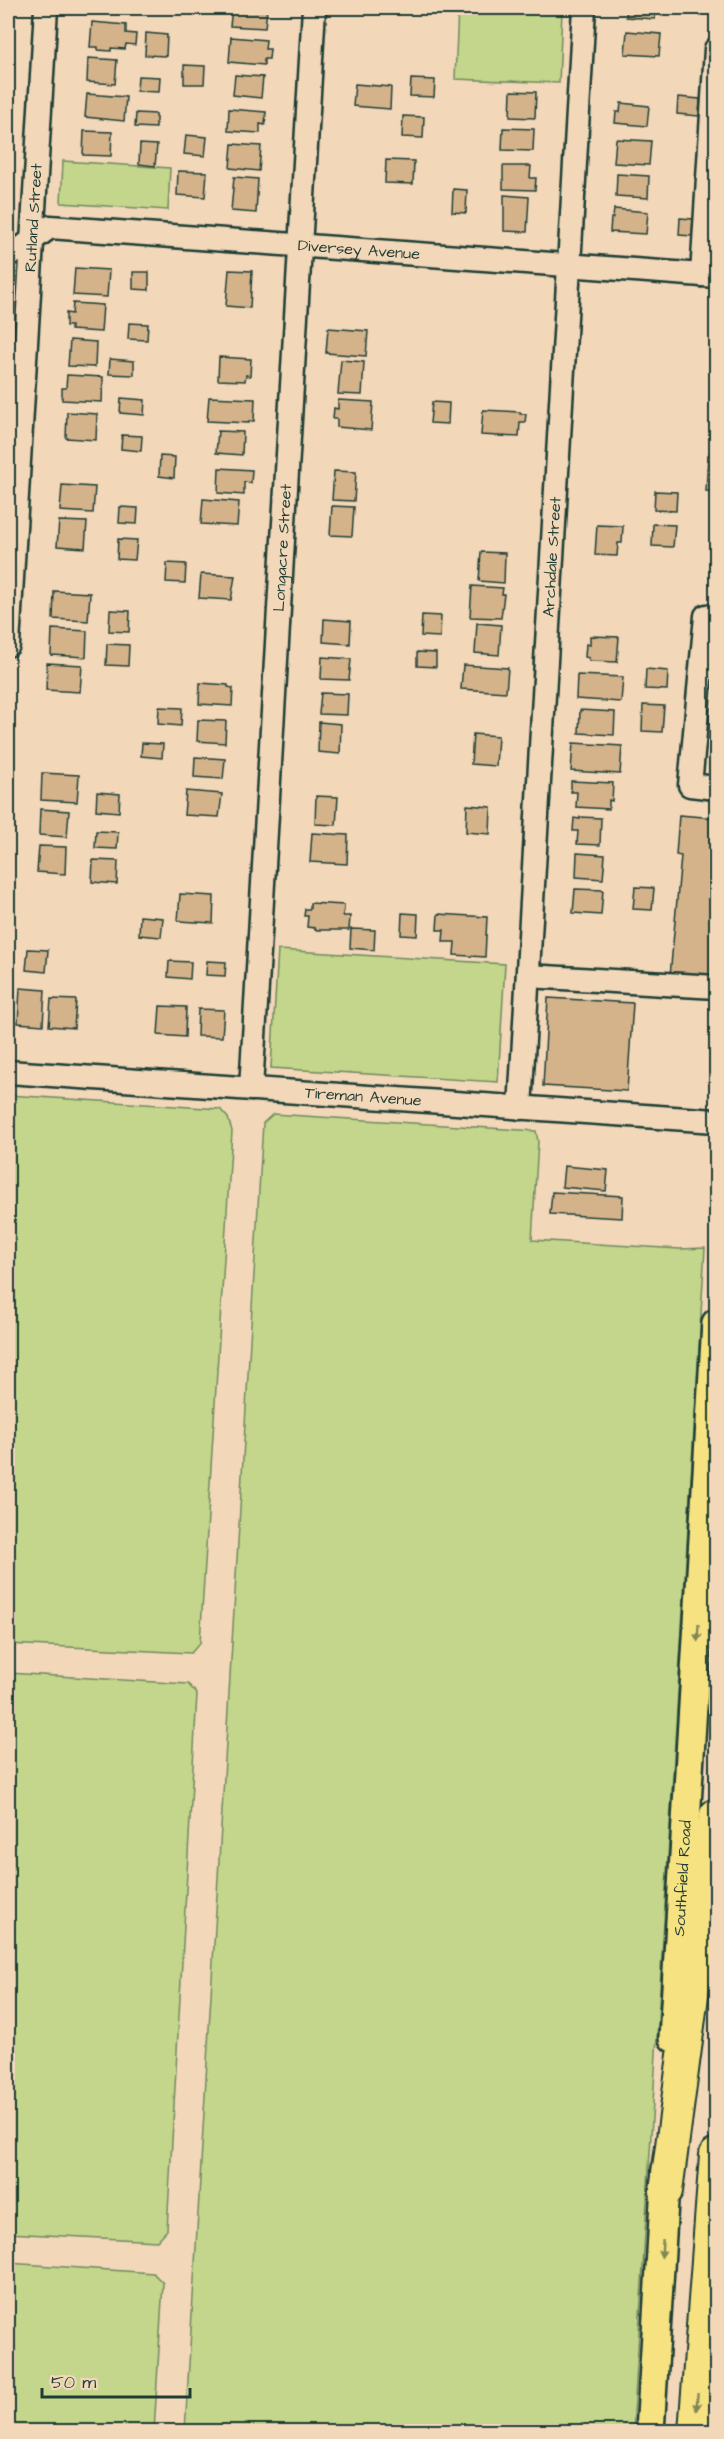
<svg xmlns="http://www.w3.org/2000/svg" width="724" height="2439" viewBox="0 0 724 2439" font-family="'Architects Daughter',sans-serif">
<style>
.green{fill:#c3d68b;stroke:#718a60;stroke-width:1.5}
.building{fill:#d4b38b;stroke:#1f3d34;stroke-width:1.5}
.lines{fill:none;stroke-linecap:round;stroke-linejoin:round}
.minor-casing{stroke:#1f3d34;stroke-width:27}
.major-casing{stroke:#1f3d34;stroke-width:32}
.highway-casing{stroke:#1f3d34;stroke-width:36}
.minor{stroke:#f2d7b9;stroke-width:22}
.major{stroke:#f7e281;stroke-width:27}
.highway{stroke:#f7e281;stroke-width:32}
.oneway{fill:#808757}
.labels{text-anchor:middle;dominant-baseline:central;stroke-width:6;stroke-linejoin:round;paint-order:stroke}
.street-label{font-size:16px;fill:#1f3d34;stroke:#f2d7b9}
</style>
<rect width="100%" height="100%" fill="#f2d7b9"/>
<filter id="ink" filterUnits="userSpaceOnUse"><feTurbulence type="fractalNoise" baseFrequency=".0167" numOctaves="2"/><feDisplacementMap in="SourceGraphic" scale="12" xChannelSelector="R" yChannelSelector="G"/><feConvolveMatrix kernelMatrix="1 2 1 2 8 2 1 2 1" color-interpolation-filters="sRGB"/></filter>
<g filter="url(#ink)">
<!-- green -->
<g class="green">
<polygon points="458,8 562,10 559,83 455,79"/>
<polygon points="63,161 170,168 168,210 61,203"/>
<polygon points="278,950 505,964 498,1082 271,1068"/>
<polygon points="8,1095 220,1109 228,1118 232,1131 200,1643 191,1653 8,1644"/>
<polygon points="273,1114 536,1131 538,1141 532,1240 680,1249 705,1248 633,2431 185,2431 263,1123"/>
<polygon points="8,1673 188,1684 197,1694 167,2230 157,2241 8,2233"/>
<polygon points="8,2263 153,2273 163,2283 154,2431 8,2431"/>
</g>
<!-- building -->
<g class="building">
<polygon points="232,8 267,8 265,28 230,26"/>
<polygon points="627,8 655,8 655,19 626,17"/>
<polygon points="92,22 126,25 126,33 136,34 135,45 126,44 125,49 111,48 111,51 98,50 98,47 90,47"/>
<polygon points="627,31 661,34 659,56 625,54"/>
<polygon points="146,33 167,35 166,56 145,55"/>
<polygon points="231,37 266,40 265,49 270,49 269,59 264,59 264,65 229,62"/>
<polygon points="88,58 117,60 115,84 87,82"/>
<polygon points="184,65 205,66 204,84 184,84"/>
<polygon points="235,75 263,77 261,98 233,95"/>
<polygon points="138,76 160,77 159,92 137,91"/>
<polygon points="411,79 435,80 434,97 410,96"/>
<polygon points="355,84 391,87 390,109 353,106"/>
<polygon points="511,91 536,92 535,118 510,117"/>
<polygon points="87,94 126,97 124,121 85,117"/>
<polygon points="678,97 700,99 699,116 677,114"/>
<polygon points="621,103 649,106 647,126 615,123 616,112 620,112"/>
<polygon points="229,109 266,112 265,125 260,124 260,133 228,131"/>
<polygon points="136,113 156,114 156,128 135,127"/>
<polygon points="403,116 424,117 423,138 402,137"/>
<polygon points="503,128 534,129 533,151 502,150"/>
<polygon points="84,131 112,132 111,156 83,155"/>
<polygon points="186,135 207,137 205,156 184,154"/>
<polygon points="616,139 651,141 649,165 614,163"/>
<polygon points="140,144 157,145 155,166 139,164"/>
<polygon points="232,144 261,146 259,171 230,168"/>
<polygon points="386,160 414,161 413,184 385,183"/>
<polygon points="503,166 531,166 530,178 536,178 535,190 503,189"/>
<polygon points="178,171 207,172 205,197 177,195"/>
<polygon points="617,174 649,176 648,198 616,196"/>
<polygon points="234,177 258,179 256,213 231,211"/>
<polygon points="453,189 467,190 466,213 452,212"/>
<polygon points="504,195 529,197 527,232 504,231"/>
<polygon points="614,209 648,212 646,234 610,232 611,218 613,218"/>
<polygon points="680,218 693,219 692,236 679,235"/>
<polygon points="75,268 109,270 107,297 73,295"/>
<polygon points="229,270 252,271 250,308 226,306"/>
<polygon points="133,272 149,272 149,290 133,289"/>
<polygon points="73,303 103,305 101,332 71,330 71,326 66,326 66,313 72,314"/>
<polygon points="129,323 148,324 147,340 128,339"/>
<polygon points="328,328 368,331 366,356 326,353"/>
<polygon points="70,340 96,342 95,367 68,366"/>
<polygon points="219,357 251,359 250,376 246,375 245,381 218,380"/>
<polygon points="110,359 134,361 134,375 109,374"/>
<polygon points="341,360 364,362 362,395 338,394"/>
<polygon points="67,375 103,377 102,402 62,400 62,388 66,388"/>
<polygon points="714,384 716,385 716,421 712,420"/>
<polygon points="209,397 255,399 254,421 249,421 249,423 207,421"/>
<polygon points="121,398 145,400 144,415 120,413"/>
<polygon points="338,400 373,402 371,430 337,427 337,419 333,419 334,408 338,409"/>
<polygon points="432,402 449,403 448,424 430,423"/>
<polygon points="483,410 520,412 520,414 526,414 525,422 520,422 519,437 481,435"/>
<polygon points="67,412 97,414 96,440 66,438"/>
<polygon points="218,431 243,432 242,455 216,453"/>
<polygon points="122,435 142,436 141,451 121,449"/>
<polygon points="708,455 716,456 716,492 706,491"/>
<polygon points="160,456 175,457 174,478 159,476"/>
<polygon points="219,468 252,470 251,483 244,482 244,495 218,493"/>
<polygon points="334,471 356,472 354,501 332,500"/>
<polygon points="62,485 95,487 93,513 60,511"/>
<polygon points="655,491 677,492 676,511 654,510"/>
<polygon points="203,499 239,502 237,526 201,524"/>
<polygon points="332,506 354,507 352,536 330,535"/>
<polygon points="120,507 138,508 137,524 119,523"/>
<polygon points="59,521 87,522 85,548 57,546"/>
<polygon points="653,524 675,525 673,547 652,546"/>
<polygon points="597,525 623,526 622,543 618,543 617,556 595,555"/>
<polygon points="118,539 137,540 135,560 117,559"/>
<polygon points="481,552 505,553 504,583 479,581"/>
<polygon points="167,563 186,564 185,583 166,582"/>
<polygon points="201,574 235,576 231,600 199,598"/>
<polygon points="472,586 503,588 502,594 504,594 501,618 470,617"/>
<polygon points="54,591 90,593 88,621 53,619"/>
<polygon points="110,610 130,611 129,632 109,631"/>
<polygon points="422,615 441,616 440,637 421,636"/>
<polygon points="324,619 351,621 350,644 323,642"/>
<polygon points="477,623 501,625 499,655 475,653"/>
<polygon points="52,629 87,631 86,657 51,655"/>
<polygon points="590,636 619,637 617,662 589,661 589,658 585,657 586,644 590,645"/>
<polygon points="107,644 129,645 128,666 106,665"/>
<polygon points="417,652 436,653 436,667 417,666"/>
<polygon points="322,657 351,659 349,680 321,679"/>
<polygon points="47,663 82,665 80,692 46,690"/>
<polygon points="463,665 508,668 506,692 461,689"/>
<polygon points="646,669 668,671 667,690 645,689"/>
<polygon points="577,675 623,677 621,702 576,699"/>
<polygon points="200,683 228,685 228,687 233,688 232,706 199,704"/>
<polygon points="321,693 348,694 347,715 319,714"/>
<polygon points="643,705 664,706 662,732 642,731"/>
<polygon points="159,707 182,708 181,726 158,724"/>
<polygon points="580,710 615,712 614,735 579,733"/>
<polygon points="198,720 226,721 225,743 197,741"/>
<polygon points="319,722 341,724 340,754 318,752"/>
<polygon points="473,734 498,736 496,766 471,764"/>
<polygon points="142,743 163,744 162,758 141,756"/>
<polygon points="573,743 622,746 620,774 571,771"/>
<polygon points="195,757 225,759 223,779 194,777"/>
<polygon points="42,773 79,775 77,802 41,800"/>
<polygon points="571,781 613,783 612,801 609,800 609,809 576,807 577,792 571,792"/>
<polygon points="186,791 222,794 219,817 184,815"/>
<polygon points="97,792 120,794 119,812 96,810"/>
<polygon points="316,796 338,797 336,825 315,824"/>
<polygon points="467,805 491,807 490,834 466,832"/>
<polygon points="40,809 69,811 67,837 39,835"/>
<polygon points="679,815 716,818 715,979 670,976 681,856 676,855"/>
<polygon points="580,817 601,818 600,845 577,844 578,831 573,831 574,818 580,819"/>
<polygon points="96,831 118,832 117,849 95,848"/>
<polygon points="312,833 348,835 347,864 310,862"/>
<polygon points="39,846 66,847 65,874 37,872"/>
<polygon points="577,853 605,855 603,879 576,877"/>
<polygon points="93,860 118,861 117,884 92,882"/>
<polygon points="635,887 654,888 652,910 633,909"/>
<polygon points="575,889 603,890 601,915 573,913"/>
<polygon points="180,894 214,896 213,923 178,921"/>
<polygon points="310,903 344,905 343,916 350,916 349,930 315,930 315,928 307,927 308,916 304,916 305,909 310,909"/>
<polygon points="402,913 418,914 417,936 401,935"/>
<polygon points="438,914 487,917 485,957 454,955 455,942 443,942 444,930 437,930"/>
<polygon points="140,916 163,918 161,937 139,935"/>
<polygon points="351,929 375,930 374,950 350,948"/>
<polygon points="28,949 48,950 46,972 26,970"/>
<polygon points="169,961 191,962 190,979 168,977"/>
<polygon points="207,961 226,962 225,976 206,975"/>
<polygon points="20,988 45,990 43,1025 18,1023"/>
<polygon points="548,998 633,1003 627,1091 543,1086"/>
<polygon points="51,999 76,1000 74,1028 49,1026"/>
<polygon points="160,1006 186,1007 185,1037 158,1035"/>
<polygon points="198,1009 224,1010 222,1037 197,1036"/>
<polygon points="564,1166 608,1170 606,1191 562,1187"/>
<polygon points="552,1192 623,1196 622,1218 550,1214"/>
</g>
<g class="lines">
<defs>
<g id="minor">
<path id="s1" d="M 8,251 L 16,252 L 50,227 L 716,276"/>
<polyline points="702,275 716,49"/>
<polyline points="706,616 690,785 716,788"/>
<path id="s2" d="M 8,645 L 46,8"/>
<polyline points="528,976 716,987"/>
<path id="s3" d="M 8,1072 L 716,1121"/>
<path id="s4" d="M 251,1089 L 314,8"/>
<path id="s5" d="M 520,1108 L 584,8"/>
</g>
<g id="major">
<path id="s6" d="M 673,2038 L 716,1323"/>
<polyline points="650,2432 666,2169"/>
</g>
<g id="highway">
<polyline points="666,2191 716,1815"/>
<polyline points="695,2432 716,2155"/>
</g>
</defs>
<!-- minor casing -->
<use href="#minor" class="minor-casing"/>
<!-- major casing -->
<use href="#major" class="major-casing"/>
<!-- highway casing -->
<use href="#highway" class="highway-casing"/>
<!-- minor -->
<use href="#minor" class="minor"/>
<!-- major -->
<use href="#major" class="major"/>
<!-- highway -->
<use href="#highway" class="highway"/>
</g>
<!-- one-way arrows -->
<defs><path id="oneway-solid" d="M-6-.8H1V-3.2L6.5 0L1 3.2V.8H-6Z" transform="scale(1.5)"/></defs>
<g class="oneway">
<use href="#oneway-solid" transform="translate(698 1633) rotate(93)"/>
<use href="#oneway-solid" transform="translate(662 2249) rotate(94)"/>
<use href="#oneway-solid" transform="translate(697 2402) rotate(94)"/>
</g>
</g>
<g class="labels">
<!-- street labels -->
<g class="street-label">
<text stroke="none"><textPath href="#s2" startOffset="428">Rutland Street</textPath></text>
<text stroke="none"><textPath href="#s1" startOffset="360">Diversey Avenue</textPath></text>
<text stroke="none"><textPath href="#s4" startOffset="542">Longacre Street</textPath></text>
<text stroke="none"><textPath href="#s5" startOffset="552">Archdale Street</textPath></text>
<text stroke="none"><textPath href="#s3" startOffset="356">Tireman Avenue</textPath></text>
<text stroke="none"><textPath href="#s6" startOffset="160">Southfield Road</textPath></text>
</g>
</g>
<!-- margin -->
<rect width="724" height="2439" fill="none" stroke="#f2d7b9" stroke-width="30"/>
<rect x="15" y="15" width="694" height="2409" fill="none" stroke="#1f3d34" stroke-width="2" filter="url(#ink)"/>
<!-- scale -->
<path d="M42 2388v9h148v-9" fill="none" stroke="#1f3d34" stroke-width="3"/>
<text x="51" y="2388" font-size="18" fill="#1f3d34" stroke="#f2d7b9" stroke-width="4.5" paint-order="stroke">50 m</text>
</svg>
